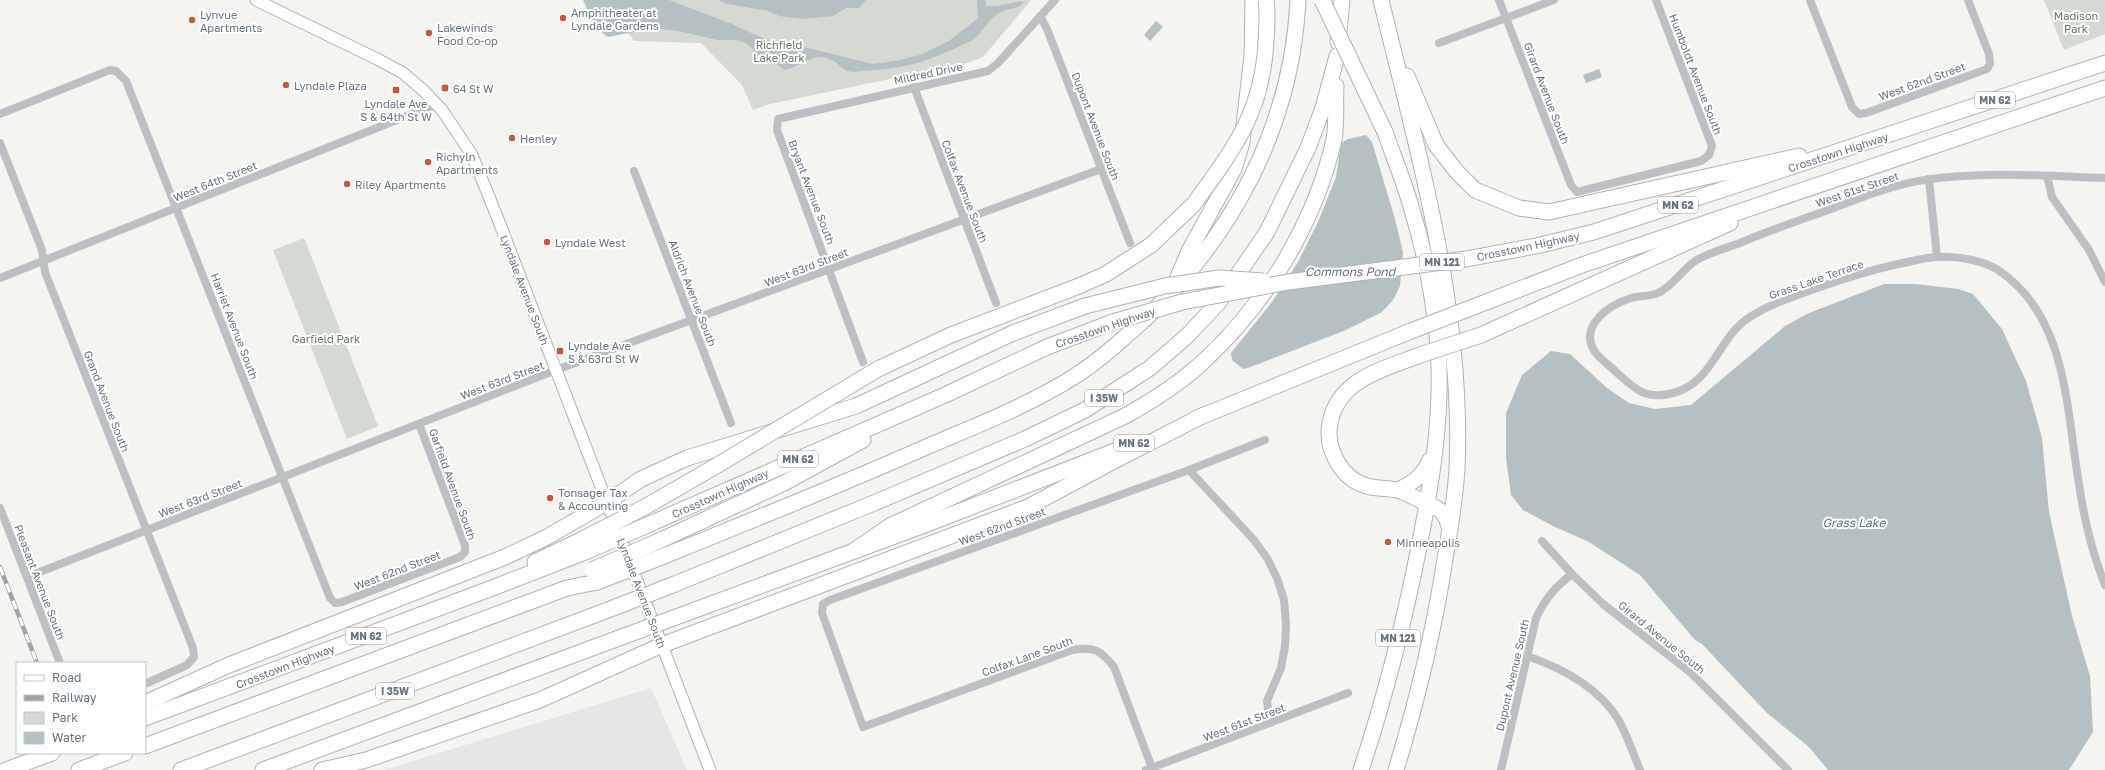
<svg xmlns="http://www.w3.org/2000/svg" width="2105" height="770" viewBox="0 0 2105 770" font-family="'Golos Text',sans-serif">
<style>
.built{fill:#e5e6e5}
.green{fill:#d4d9d1}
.water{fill:#b5c0c3}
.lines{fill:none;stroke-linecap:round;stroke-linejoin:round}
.secondary-casing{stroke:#afb4b7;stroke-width:13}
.highway-casing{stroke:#b0b3b6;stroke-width:17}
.street{stroke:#bcc0c3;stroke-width:8}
.secondary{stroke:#fff;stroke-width:11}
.highway{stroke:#fff;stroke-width:15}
.rail-casing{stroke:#9ea4a8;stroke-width:4.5}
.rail{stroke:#fff;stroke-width:3;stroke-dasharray:9;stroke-linecap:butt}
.highway-bridge-casing{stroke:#b0b3b6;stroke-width:17;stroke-linecap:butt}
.highway-bridge{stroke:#fff;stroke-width:15}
.poi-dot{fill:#cd5638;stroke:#fff;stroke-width:1.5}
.labels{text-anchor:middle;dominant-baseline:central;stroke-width:4;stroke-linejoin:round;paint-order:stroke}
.shield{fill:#fff;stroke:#959ea5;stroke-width:1}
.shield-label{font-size:10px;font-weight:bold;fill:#67757f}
.poi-label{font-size:11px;fill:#67757f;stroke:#fff;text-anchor:start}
.park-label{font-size:11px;fill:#697765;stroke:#fff}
.street-label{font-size:11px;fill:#67757f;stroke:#fff}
.water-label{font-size:12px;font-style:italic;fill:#63767b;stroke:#fff}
</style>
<rect width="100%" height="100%" fill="#f4f4f1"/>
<!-- built -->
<polygon class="built" points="651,688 687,770 384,770"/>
<!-- green -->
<g class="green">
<polygon points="606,0 1031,0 983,57 971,62 770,104 753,110 742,85 701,43 634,41"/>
<polygon points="2044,0 2105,0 2105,34 2064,50"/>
<polygon points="304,238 378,426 347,439 273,250"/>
</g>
<!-- water -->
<g class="water">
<path d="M 583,0 L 669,0 L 732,24 L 767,40 L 800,46 L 873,64 L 895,61 L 920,55 L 949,41 L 978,18 L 977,0 L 985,0 L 986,6 C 999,8 1014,0 1024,2 C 1018,10 1008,8 999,13 C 987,19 983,34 971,41 C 955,49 931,59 914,64 C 895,69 872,70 853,72 C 842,71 840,64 832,60 C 815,50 801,67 784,70 L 773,61 L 760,56 L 746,43 L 735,40 L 717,40 L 679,31 L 654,28 L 608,37 L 596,28 Z"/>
<polygon points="718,0 866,0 859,8 846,8 833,16 803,19 779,16 769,11 728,4"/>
<polygon points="1156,21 1163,27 1150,41 1144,35"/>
<polygon points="1599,69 1602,77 1586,83 1583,75"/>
<polygon points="1366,135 1372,142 1395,219 1403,252 1400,286 1393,300 1382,312 1346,330 1248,368 1243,369 1232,360 1231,353 1272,302 1298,262 1318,222 1336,177 1341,143 1348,139"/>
<polygon points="1884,284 1916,284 1958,289 1973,294 2002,329 2026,381 2042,438 2049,512 2072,616 2090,676 2093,732 2069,770 1828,770 1809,747 1767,713 1702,644 1695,640 1640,575 1589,542 1553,526 1523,510 1511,495 1506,458 1506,413 1522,375 1551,351 1570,354 1607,388 1629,403 1655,409 1691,405 1785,326 1809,313"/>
</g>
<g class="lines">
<defs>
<polyline id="secondary" points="256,0 379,60 403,73 424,91 442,110 472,155 496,214 710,770"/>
<g id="highway">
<path d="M 1381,0 C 1418,154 1464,309 1457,469 C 1455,499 1450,530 1445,559 C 1434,631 1417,701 1396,770"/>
<polyline points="1338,42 1342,0"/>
<polyline points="1407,76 1436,145 1457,172 1475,190 1519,208 1549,212 1799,156"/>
<polyline points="1466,259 1536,246 1594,232 2105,63"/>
<polyline points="1176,282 1189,251 1234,169 1242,142 1252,56 1253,0"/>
<polyline points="1476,306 1582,265 2105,88"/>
<polyline points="1481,335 1730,223"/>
<path d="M 1420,355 C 1384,369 1338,379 1330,423 C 1325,448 1341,479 1367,486 C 1377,489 1387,488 1397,490 C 1402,491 1437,508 1441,511 C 1447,516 1448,523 1450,530"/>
<polyline points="878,369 951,335 1079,286 1106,274 1151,245 1193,205"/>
<polyline points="1195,419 1411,331"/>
<path d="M 1398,490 C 1413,483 1424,475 1430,460"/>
<polyline points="645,507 716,466"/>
<polyline points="652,523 945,395 1047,347 1113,322"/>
<polyline points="659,541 784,483 863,440"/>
<path d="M 855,550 L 890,526 L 1125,416 C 1154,400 1182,382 1206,359 C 1268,301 1315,222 1334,140 C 1337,123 1335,103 1336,86"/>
<path d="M 664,556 C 751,521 838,486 924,448 C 975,426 1028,406 1075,376 C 1100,360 1123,339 1145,319 C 1234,234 1292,125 1298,0"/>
<polyline points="535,562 581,540"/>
<polyline points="675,584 874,503 1025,439 1085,410 1150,368 1187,336 1219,302 1267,232 1308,148 1323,108 1337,56"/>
<polyline points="687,613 927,524 1115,451"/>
<polyline points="145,703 229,665 505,557 547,537 606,503 641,479 687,458 856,406 1013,333 1085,306"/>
<polyline points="145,718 487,590 585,552"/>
<polyline points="145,746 567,588 597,582"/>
<polyline points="6,770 52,753"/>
<polyline points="79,770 125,753"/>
<polyline points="181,770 608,610"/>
<polyline points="263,770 619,638"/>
<polyline points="322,770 366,760 540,700 662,645 1028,507 1112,462 1204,415"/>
<path d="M 1361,770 C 1385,697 1404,623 1419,547 C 1432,481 1443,413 1438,345 C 1434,300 1425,253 1412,210 C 1405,184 1394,158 1385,132"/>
</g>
</defs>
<!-- secondary casing -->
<use href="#secondary" class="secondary-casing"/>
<!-- highway casing -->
<use href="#highway" class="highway-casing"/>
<!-- street -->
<g class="street">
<polyline points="1499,0 1571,185 1577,192 1701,161 1709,155 1712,146 1656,0"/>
<polyline points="1810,0 1852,107 1859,114 1866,113 1987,69 1990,64 1989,54 1968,0"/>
<polyline points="1040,16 1047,29 1130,243"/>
<polyline points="1439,43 1554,0"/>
<polyline points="914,87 996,303"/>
<polyline points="0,114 110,70 116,71 126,81 330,598 335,603 342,602 460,557 465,552 465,545 419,424"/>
<polyline points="0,143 42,250 45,272 193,648 194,657 187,665 145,684"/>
<polyline points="634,171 731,423"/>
<polyline points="2047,176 2052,197 2089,250 2105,282"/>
<path d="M 2105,178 C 2045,176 1984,171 1924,180 C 1892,185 1862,197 1831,209 C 1801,220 1770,230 1740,243 C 1726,248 1708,253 1695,261 C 1682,270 1672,287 1658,293 C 1650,297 1640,295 1631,298 C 1609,305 1578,326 1595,352 C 1600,359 1609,365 1615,371 C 1634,388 1643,399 1669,394 C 1712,386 1716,341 1747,319 C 1764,307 1784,300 1803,293 C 1836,281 1869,270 1903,263 C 1914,261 1926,257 1938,257 C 1956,256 1983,260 1998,270 C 2068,316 2066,410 2079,484 C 2084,519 2092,552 2105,585"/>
<polyline points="1929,179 1937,257"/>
<polyline points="0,278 437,104"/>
<polyline points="863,362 777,130 778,119 988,71 998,63 1055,0"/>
<polyline points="1189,470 1254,540 1267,558 1277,578 1284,600 1286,624 1285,646 1281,668 1267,701 1270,723"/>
<polyline points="0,508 60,663"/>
<polyline points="1542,541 1572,574 1603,604 1690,672 1788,770"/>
<polyline points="27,577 556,370 1101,169"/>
<path d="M 1527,656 C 1562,668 1598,687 1618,719 C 1627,735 1633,753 1640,770"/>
<path d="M 1152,768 L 1114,667 C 1101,650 1093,646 1072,650 L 863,727 L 822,613 L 823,604 L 830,600 L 1189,470 L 1265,440"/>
<polyline points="1146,770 1348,693"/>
<path d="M 1501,770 L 1536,618 C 1545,599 1555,587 1572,574"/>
</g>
<!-- secondary -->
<use href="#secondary" class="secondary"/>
<!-- highway -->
<use href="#highway" class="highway"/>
<defs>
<polyline id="rail" points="0,567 37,663"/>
</defs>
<!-- rail casing -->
<use href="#rail" class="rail-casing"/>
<!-- rail -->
<use href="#rail" class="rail"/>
<defs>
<g id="highway-bridge">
<polyline points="1322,0 1385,132"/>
<path d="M 1193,205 C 1234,149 1263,112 1266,40 C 1267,27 1268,13 1266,0"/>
<polyline points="1085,306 1165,286 1219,278 1263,281"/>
<polyline points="1113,322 1182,302 1288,282 1466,259"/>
<polyline points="1411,331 1476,306"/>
<polyline points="1420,355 1481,335"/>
<polyline points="716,466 878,369"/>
<polyline points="581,540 645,507"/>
<polyline points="585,552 652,523"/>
<polyline points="592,570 659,541"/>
<polyline points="597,582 664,556"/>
<polyline points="608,610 675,584"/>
<polyline points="619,638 687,613"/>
</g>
</defs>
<!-- highway-bridge casing -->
<use href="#highway-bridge" class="highway-bridge-casing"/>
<!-- highway-bridge -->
<use href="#highway-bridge" class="highway-bridge"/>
</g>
<!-- markers -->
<g class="poi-dot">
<circle cx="563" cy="18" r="4"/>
<circle cx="192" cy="20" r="4"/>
<circle cx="429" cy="33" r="4"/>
<circle cx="286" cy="85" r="4"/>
<rect x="441" y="84" width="8" height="8" rx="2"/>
<rect x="392" y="86" width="8" height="8" rx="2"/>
<circle cx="512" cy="138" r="4"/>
<circle cx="428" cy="162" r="4"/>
<circle cx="347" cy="184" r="4"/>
<circle cx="547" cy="242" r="4"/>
<rect x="556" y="347" width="8" height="8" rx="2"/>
<circle cx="550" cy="498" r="4"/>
<circle cx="1388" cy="542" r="4"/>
</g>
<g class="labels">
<!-- shield labels -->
<g class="shield">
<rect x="1975" y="92" width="40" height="16" rx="3"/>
<rect x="1658" y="197" width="40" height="16" rx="3"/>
<rect x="1420" y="254" width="44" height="16" rx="3"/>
<rect x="1085" y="390" width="38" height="16" rx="3"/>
<rect x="1114" y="435" width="40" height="16" rx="3"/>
<rect x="778" y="451" width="40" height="16" rx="3"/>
<rect x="346" y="628" width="40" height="16" rx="3"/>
<rect x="1376" y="630" width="44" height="16" rx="3"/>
<rect x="376" y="683" width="38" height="16" rx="3"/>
</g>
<g class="shield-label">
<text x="1995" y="100">MN 62</text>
<text x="1678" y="205">MN 62</text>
<text x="1442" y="262">MN 121</text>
<text x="1104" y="398">I 35W</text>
<text x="1134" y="443">MN 62</text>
<text x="798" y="459">MN 62</text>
<text x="366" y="636">MN 62</text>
<text x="1398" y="638">MN 121</text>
<text x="395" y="691">I 35W</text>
</g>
<!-- poi labels -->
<g class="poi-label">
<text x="571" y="12">Amphitheater at<tspan x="571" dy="13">Lyndale Gardens</tspan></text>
<text x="200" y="14">Lynvue<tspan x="200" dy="13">Apartments</tspan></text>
<text x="437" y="27">Lakewinds<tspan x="437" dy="13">Food Co-op</tspan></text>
<text x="294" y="85">Lyndale Plaza</text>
<text x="453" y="88">64 St W</text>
<text x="396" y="103" text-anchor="middle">Lyndale Ave<tspan x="396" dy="13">S &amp; 64th St W</tspan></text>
<text x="520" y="138">Henley</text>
<text x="436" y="156">Richyln<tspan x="436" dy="13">Apartments</tspan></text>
<text x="355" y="184">Riley Apartments</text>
<text x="555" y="242">Lyndale West</text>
<text x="568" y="345">Lyndale Ave<tspan x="568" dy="13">S &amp; 63rd St W</tspan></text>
<text x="558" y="492">Tonsager Tax<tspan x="558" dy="13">&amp; Accounting</tspan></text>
<text x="1396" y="542">Minneapolis</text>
</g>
<!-- park labels -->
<g class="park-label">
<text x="2076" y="15">Madison<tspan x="2076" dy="13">Park</tspan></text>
<text x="779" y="44">Richfield<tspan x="779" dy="13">Lake Park</tspan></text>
<text x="326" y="338">Garfield Park</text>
</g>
<!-- street labels -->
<g class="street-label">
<text transform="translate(928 73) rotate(-12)">Mildred Drive</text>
<text transform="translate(1696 74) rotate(69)">Humboldt Avenue South</text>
<text transform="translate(1922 81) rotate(-20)">West 62nd Street</text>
<text transform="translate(1547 93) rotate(69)">Girard Avenue South</text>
<text transform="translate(1096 126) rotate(69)">Dupont Avenue South</text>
<text transform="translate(1838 152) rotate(-18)">Crosstown Highway</text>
<text transform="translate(215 181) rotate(-22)">West 64th Street</text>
<text transform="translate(1857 189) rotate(-19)">West 61st Street</text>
<text transform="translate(965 191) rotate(69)">Colfax Avenue South</text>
<text transform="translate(812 192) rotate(69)">Bryant Avenue South</text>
<text transform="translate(1528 246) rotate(-12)">Crosstown Highway</text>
<text transform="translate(806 267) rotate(-21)">West 63rd Street</text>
<text transform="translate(1816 279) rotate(-19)">Grass Lake Terrace</text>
<text transform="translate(525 290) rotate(69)">Lyndale Avenue South</text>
<text transform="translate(693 293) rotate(69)">Aldrich Avenue South</text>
<text transform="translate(235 326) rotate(69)">Harriet Avenue South</text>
<text transform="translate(1105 327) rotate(-19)">Crosstown Highway</text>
<text transform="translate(502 380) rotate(-21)">West 63rd Street</text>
<text transform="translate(107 401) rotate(69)">Grand Avenue South</text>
<text transform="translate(453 484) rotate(70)">Garfield Avenue South</text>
<text transform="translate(720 493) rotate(-24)">Crosstown Highway</text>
<text transform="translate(200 498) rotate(-21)">West 63rd Street</text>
<text transform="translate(1002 526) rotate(-20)">West 62nd Street</text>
<text transform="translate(397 570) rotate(-21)">West 62nd Street</text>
<text transform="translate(40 582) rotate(69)">Pleasant Avenue South</text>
<text transform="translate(642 593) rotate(69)">Lyndale Avenue South</text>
<text transform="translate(1662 637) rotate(39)">Girard Avenue South</text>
<text transform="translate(1027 656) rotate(-20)">Colfax Lane South</text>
<text transform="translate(285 666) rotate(-21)">Crosstown Highway</text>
<text transform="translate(1512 675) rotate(-77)">Dupont Avenue South</text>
<text transform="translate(1244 722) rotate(-21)">West 61st Street</text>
</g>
<!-- water labels -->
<g class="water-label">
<text x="1350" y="271">Commons Pond</text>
<text x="1854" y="522">Grass Lake</text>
</g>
</g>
<!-- legend -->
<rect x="16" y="662" width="130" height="92" fill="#ffffff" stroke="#c2c8cc"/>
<rect x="24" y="675" width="20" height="6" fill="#ffffff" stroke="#c2c8cc"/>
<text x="52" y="682" font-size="12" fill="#67757f">Road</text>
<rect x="24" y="695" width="20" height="6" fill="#9ea4a8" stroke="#c2c8cc"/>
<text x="52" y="702" font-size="12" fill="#67757f">Railway</text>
<rect x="24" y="712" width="20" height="12" fill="#d4d9d1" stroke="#c2c8cc"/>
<text x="52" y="722" font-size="12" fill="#67757f">Park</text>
<rect x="24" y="732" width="20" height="12" fill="#b5c0c3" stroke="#c2c8cc"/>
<text x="52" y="742" font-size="12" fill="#67757f">Water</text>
</svg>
